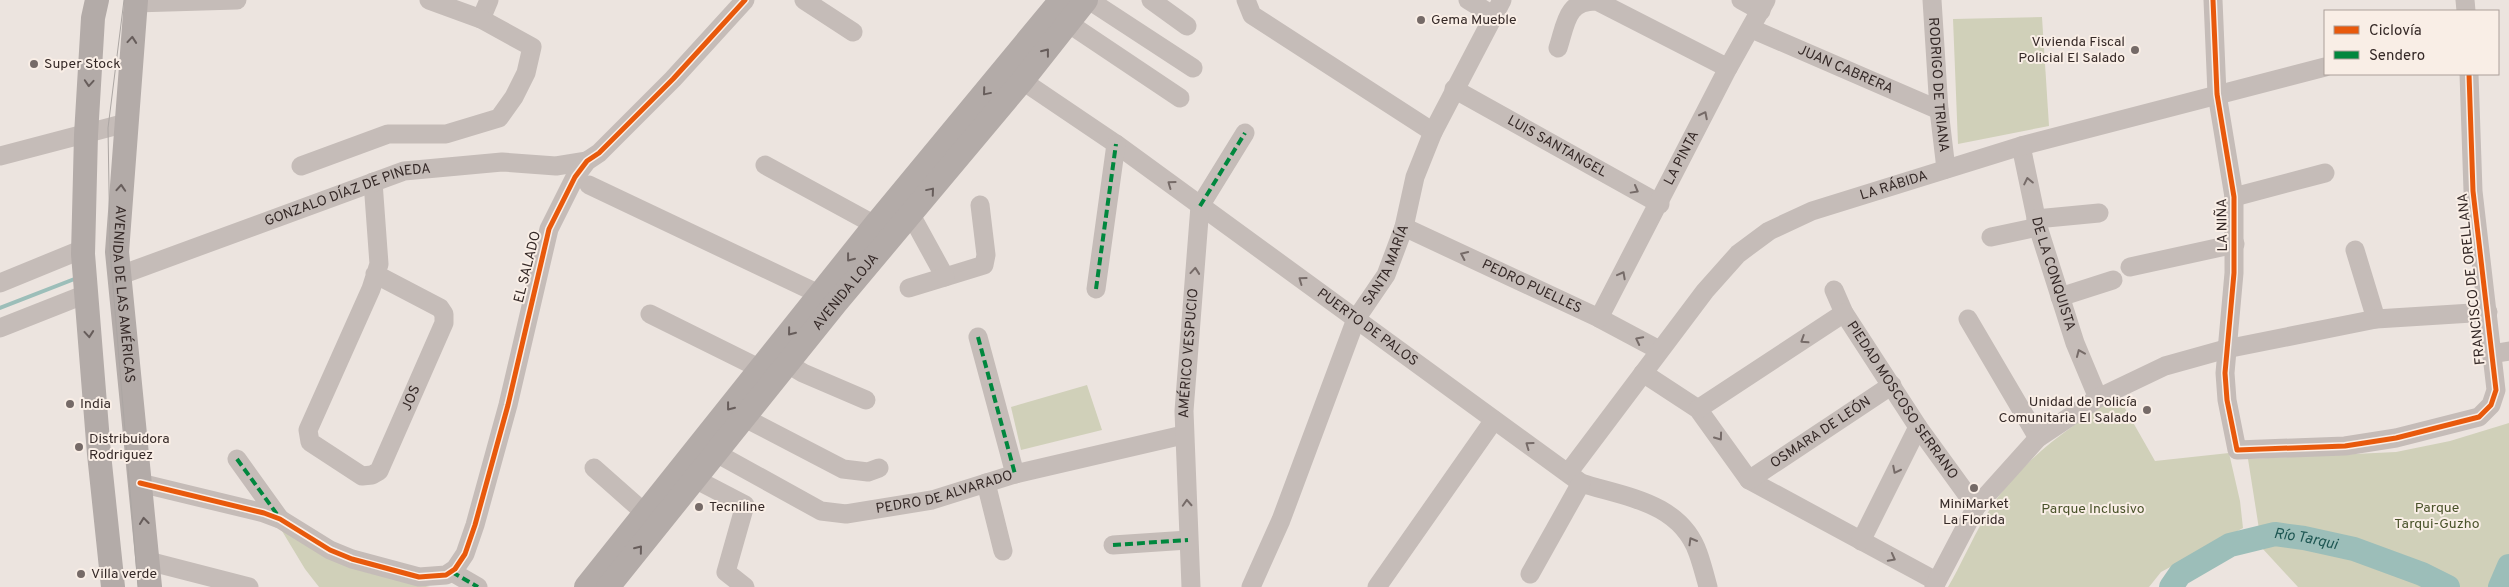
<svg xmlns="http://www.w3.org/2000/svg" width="2509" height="587" viewBox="0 0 2509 587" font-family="Overpass,sans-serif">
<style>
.green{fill:#d0d0b9}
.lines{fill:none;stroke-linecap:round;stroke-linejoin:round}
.stream{stroke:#9cbeb9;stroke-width:4}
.river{stroke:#9cbeb9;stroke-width:24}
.minor{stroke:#c5bcb8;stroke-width:19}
.major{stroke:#b3aba8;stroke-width:24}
.tram{stroke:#aca6a3;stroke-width:1}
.quiet{stroke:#00873e;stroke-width:4;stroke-dasharray:8 4;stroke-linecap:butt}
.cycleway-casing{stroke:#f9eee6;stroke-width:8}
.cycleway{stroke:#e8590c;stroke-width:5}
.oneway{stroke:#675d5b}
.oneway2{stroke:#766b68}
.poi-dot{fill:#756a67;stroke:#f9eee6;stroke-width:2}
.labels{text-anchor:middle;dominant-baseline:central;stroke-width:4;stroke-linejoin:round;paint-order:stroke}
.poi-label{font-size:14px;fill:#352927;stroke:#f9eee6;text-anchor:start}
.street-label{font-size:14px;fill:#352927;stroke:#f9eee6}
.park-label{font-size:14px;fill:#4a532b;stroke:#f9eee6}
.water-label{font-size:15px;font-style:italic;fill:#1d5652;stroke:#f9eee6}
</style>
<rect width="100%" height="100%" fill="#ece4df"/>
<!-- green -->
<g class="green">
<polygon points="2042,17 2049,126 1958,144 1953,19"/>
<polygon points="1087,385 1102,430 1021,450 1011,407"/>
<path d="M 2118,396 L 2155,461 L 2229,453 L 2240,501 L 2243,528 L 2161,572 L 2149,587 L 1948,587 C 1961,565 1971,541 1984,519 C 2015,464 2066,429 2118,396 Z"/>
<polygon points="2509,423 2509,587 2298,587 2262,548 2248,459 2396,452 2450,441"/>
<polygon points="279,526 335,560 369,573 430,587 319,587 305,569"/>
</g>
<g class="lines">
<!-- stream -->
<polyline class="stream" points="0,308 77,278"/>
<!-- river -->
<g class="river">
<path id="s1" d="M 2171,587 L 2180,574 L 2230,545 L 2275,534 L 2304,538 L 2354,549 L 2422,574 L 2448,587"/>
<polyline points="2500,587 2509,566"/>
</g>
<!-- minor -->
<g class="minor">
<polyline points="804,0 853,32"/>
<polyline points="1089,0 1193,68"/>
<polyline points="1151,0 1187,26"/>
<polyline points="1246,0 1252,15 1433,132"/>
<polyline points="1468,0 1494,16"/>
<polyline points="1741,0 1761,11"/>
<path id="s2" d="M 1932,0 L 1939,110 L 1946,169"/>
<polyline points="2213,0 2217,94 2234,197 2234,273 2225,373 2227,400 2237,450 2345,446 2396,438 2479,417 2491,405 2496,390 2473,191 2469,74"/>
<polyline points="2465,0 2466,11"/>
<polyline points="135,3 237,0"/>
<polyline points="481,19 489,0"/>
<polyline points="1068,23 1180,98"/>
<path id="s3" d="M 1752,29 L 1939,110"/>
<path d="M 1558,48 C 1566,24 1566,0 1597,1 L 1728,68"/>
<path id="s4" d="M 1011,73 L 1116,144 L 1581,483 C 1625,497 1680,502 1698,553 C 1702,564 1705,576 1708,587"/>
<path id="s5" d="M 1454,89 L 1660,204"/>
<path id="s6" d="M 2021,146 L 2038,227 L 2075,343 L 2098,398"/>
<polyline points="0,156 126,123"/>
<polyline points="765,165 875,225"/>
<polyline points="301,166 388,134 446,134 499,118 514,97 526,73 532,47 481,19 429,0"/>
<path id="s7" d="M 373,182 L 379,264 L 371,289 L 308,430 L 310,442 L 362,476 L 372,475 L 379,471 L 444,323 L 444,314 L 440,308 L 375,274"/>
<polyline points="589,185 821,295"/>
<polyline points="2234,197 2325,173"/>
<polyline points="911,215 945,277 984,265 986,255 980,205"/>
<polyline points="2036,219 2099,213"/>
<path id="s8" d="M 1404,227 L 1599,318 L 1659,350"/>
<polyline points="1991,237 2038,227"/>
<polyline points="2355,250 2376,319"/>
<polyline points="2130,267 2235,244"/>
<path id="s9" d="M 118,276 L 404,171 L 502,162 L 556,166 L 587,161"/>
<polyline points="0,283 83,249"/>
<polyline points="909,288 945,277"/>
<polyline points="1096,289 1116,144"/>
<path id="s10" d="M 1834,290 L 1844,313 L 1918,427 L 1976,507"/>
<polyline points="2060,297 2113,280"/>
<polyline points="650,314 761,369"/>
<path id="s11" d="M 1599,318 L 1728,68 L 1766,0"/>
<polyline points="1968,319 2038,438"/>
<polyline points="0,328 86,294"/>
<polyline points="978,337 1015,474"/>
<polyline points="2491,354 2509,351"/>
<polyline points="788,364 803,373 866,400"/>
<polyline points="1643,373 1698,409 1749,480 1936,581"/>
<polyline points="1698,409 1844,313"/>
<polyline points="745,418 843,469 868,472 879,468"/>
<path id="s12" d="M 716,453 L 821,511 L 846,514 L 932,500 L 1015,474 L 1183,435"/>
<polyline points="237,459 280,519"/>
<polyline points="594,468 646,514"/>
<path id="s13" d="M 1568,473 L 1705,291 L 1738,254 L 1769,231 L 1812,211 L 2021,146 L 2325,67"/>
<polyline points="695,479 745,505 726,572 745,587"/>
<path id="s14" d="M 1749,480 L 1892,385"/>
<polyline points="140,483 264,513 280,519 330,550 352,559 419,577 446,575 455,569 465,554 475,525 508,405 549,229 575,177 587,161 599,153 673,79 745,0"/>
<polyline points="986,483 1003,551"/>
<polyline points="1861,541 1918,427"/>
<polyline points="1113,545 1188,540"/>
<polyline points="148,561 249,587"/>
<polyline points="452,572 478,587"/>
<polyline points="1530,574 1581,483"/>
<path id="s15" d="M 1191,587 L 1184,411 L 1200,206 L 1245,133"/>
<path id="s16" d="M 1251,587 L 1281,520 L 1356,319 L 1386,275 L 1404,227 L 1415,177 L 1433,132 L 1502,0"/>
<polyline points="1377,587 1494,420"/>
<polyline points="1934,587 1976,507 2038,438 2098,398 2165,366 2226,349 2376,319 2488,312"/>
</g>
<!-- major -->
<g class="major">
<polyline points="97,0 93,18 86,135 83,254 99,454 113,587"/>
<path id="s17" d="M 136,0 L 117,252 L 150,587"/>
<polyline points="586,587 875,225 1061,0"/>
<path id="s18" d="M 608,587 L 836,303 L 1022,81 L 1086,0"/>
</g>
<!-- tram -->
<polyline class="tram" points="124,0 108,128 110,250 138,587"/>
<!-- quiet -->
<g class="quiet">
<polyline points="1200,206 1245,133"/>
<polyline points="1096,289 1116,144"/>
<polyline points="978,337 1015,474"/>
<polyline points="237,459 279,517"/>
<polyline points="1113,545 1188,540"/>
<polyline points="452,572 478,587"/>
</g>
<defs>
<g id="cycleway">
<polyline points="2213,0 2217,94 2234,197 2234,273 2225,373 2227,400 2237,450 2345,446 2396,438 2479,417 2491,405 2496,390 2473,191 2469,74"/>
<polyline points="140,483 264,513 280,519 330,550 352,559 419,577 446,575 455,569 465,554 475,525 508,405 549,229 575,177 587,161 599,153 673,79 745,0"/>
</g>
</defs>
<!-- cycleway casing -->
<use href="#cycleway" class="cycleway-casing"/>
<!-- cycleway -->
<use href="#cycleway" class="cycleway"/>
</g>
<!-- one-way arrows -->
<defs><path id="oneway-chevron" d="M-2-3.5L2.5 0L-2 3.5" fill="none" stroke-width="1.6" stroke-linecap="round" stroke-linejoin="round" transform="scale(1.25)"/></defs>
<g class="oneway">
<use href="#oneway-chevron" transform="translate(132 40) rotate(-85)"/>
<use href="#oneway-chevron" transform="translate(1046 52) rotate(-52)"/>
<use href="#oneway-chevron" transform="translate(89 83) rotate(94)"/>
<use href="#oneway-chevron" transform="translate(986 92) rotate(130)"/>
<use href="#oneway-chevron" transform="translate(121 188) rotate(-86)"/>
<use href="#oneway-chevron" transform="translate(931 191) rotate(-50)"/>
<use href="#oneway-chevron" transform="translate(850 258) rotate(128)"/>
<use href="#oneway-chevron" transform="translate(791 332) rotate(129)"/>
<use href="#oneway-chevron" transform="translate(89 334) rotate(85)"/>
<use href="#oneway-chevron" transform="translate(730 407) rotate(128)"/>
<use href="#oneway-chevron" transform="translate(144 521) rotate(-96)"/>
<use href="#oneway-chevron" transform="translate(639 549) rotate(-51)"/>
</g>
<g class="oneway2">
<use href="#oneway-chevron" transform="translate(1704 115) rotate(-63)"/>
<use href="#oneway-chevron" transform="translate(2028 181) rotate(-102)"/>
<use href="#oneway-chevron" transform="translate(1171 184) rotate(-144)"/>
<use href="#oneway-chevron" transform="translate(1635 190) rotate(29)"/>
<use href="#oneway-chevron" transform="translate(1464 255) rotate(-155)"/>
<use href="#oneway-chevron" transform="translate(1195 271) rotate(-85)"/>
<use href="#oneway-chevron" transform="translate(1622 275) rotate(-62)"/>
<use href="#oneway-chevron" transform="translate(1302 280) rotate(-144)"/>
<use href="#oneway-chevron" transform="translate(1639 340) rotate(-153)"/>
<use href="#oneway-chevron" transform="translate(1804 340) rotate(147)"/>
<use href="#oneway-chevron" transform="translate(2080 353) rotate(-113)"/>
<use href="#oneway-chevron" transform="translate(1719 437) rotate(54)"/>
<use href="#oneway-chevron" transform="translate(1529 445) rotate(-144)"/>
<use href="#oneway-chevron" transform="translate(1896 470) rotate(117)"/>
<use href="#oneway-chevron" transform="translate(1187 503) rotate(-93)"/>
<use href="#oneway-chevron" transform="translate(1692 541) rotate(-120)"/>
<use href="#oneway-chevron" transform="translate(1892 558) rotate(28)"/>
</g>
<!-- markers -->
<g class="poi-dot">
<circle cx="1421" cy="20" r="5"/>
<circle cx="2135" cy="50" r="5"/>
<circle cx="34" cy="64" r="5"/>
<circle cx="70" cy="404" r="5"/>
<circle cx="2147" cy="410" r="5"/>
<circle cx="79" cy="447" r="5"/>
<circle cx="1974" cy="488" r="5"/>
<circle cx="699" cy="507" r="5"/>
<circle cx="81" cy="574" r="5"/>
</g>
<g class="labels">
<!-- poi labels -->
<g class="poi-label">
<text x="1431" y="20">Gema Mueble</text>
<text x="2125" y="42" text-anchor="end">Vivienda Fiscal<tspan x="2125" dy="16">Policial El Salado</tspan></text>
<text x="44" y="64">Super Stock</text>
<text x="2137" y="402" text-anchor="end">Unidad de Policía<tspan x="2137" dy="16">Comunitaria El Salado</tspan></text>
<text x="80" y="404">India</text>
<text x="89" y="439">Distribuidora<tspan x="89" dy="16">Rodriguez</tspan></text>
<text x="1974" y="504" text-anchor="middle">MiniMarket<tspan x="1974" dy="16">La Florida</tspan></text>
<text x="709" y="507">Tecniline</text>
<text x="91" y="574">Villa verde</text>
</g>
<!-- street labels -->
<g class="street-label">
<text stroke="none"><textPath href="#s3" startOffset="102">JUAN CABRERA</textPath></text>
<text stroke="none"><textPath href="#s2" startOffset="85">RODRIGO DE TRIANA</textPath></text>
<text stroke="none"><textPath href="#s5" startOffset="118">LUIS SANTANGEL</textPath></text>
<text stroke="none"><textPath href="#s11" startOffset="180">LA PINTA</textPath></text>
<text stroke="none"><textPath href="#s13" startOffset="449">LA RÁBIDA</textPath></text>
<text stroke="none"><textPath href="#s9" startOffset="244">GONZALO DÍAZ DE PINEDA</textPath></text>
<text transform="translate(2223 225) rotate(-91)">LA NIÑA</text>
<text stroke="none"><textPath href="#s16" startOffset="350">SANTA MARÍA</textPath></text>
<text transform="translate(528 267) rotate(-76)">EL SALADO</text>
<text stroke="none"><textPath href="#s6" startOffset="132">DE LA CONQUISTA</textPath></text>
<text transform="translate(2472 279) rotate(-96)">FRANCISCO DE ORELLANA</text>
<text stroke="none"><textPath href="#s8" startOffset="141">PEDRO PUELLES</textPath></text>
<text stroke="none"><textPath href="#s18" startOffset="379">AVENIDA LOJA</textPath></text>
<text stroke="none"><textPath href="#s17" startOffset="295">AVENIDA DE LAS AMÉRICAS</textPath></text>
<text stroke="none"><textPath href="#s4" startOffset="438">PUERTO DE PALOS</textPath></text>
<text stroke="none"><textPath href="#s15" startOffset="234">AMÉRICO VESPUCIO</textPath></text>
<text stroke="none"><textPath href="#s7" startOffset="435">JOS</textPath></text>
<text stroke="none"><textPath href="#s10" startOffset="130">PIEDAD MOSCOSO SERRANO</textPath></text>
<text stroke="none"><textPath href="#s14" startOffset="86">OSMARA DE LEÓN</textPath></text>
<text stroke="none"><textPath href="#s12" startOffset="246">PEDRO DE ALVARADO</textPath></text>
</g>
<!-- park labels -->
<g class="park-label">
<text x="2437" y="508">Parque<tspan x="2437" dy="16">Tarqui-Guzho</tspan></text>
<text x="2093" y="509">Parque Inclusivo</text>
</g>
<!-- water labels -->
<g class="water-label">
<text stroke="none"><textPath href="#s1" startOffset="151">Río Tarqui</textPath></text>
</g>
</g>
<!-- legend -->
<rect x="2324" y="10" width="175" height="65" fill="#f9eee6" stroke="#ab9f9a"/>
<rect x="2334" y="26" width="25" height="8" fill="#e8590c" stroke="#ab9f9a"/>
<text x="2369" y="35" font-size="15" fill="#352927">Ciclovía</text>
<rect x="2334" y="51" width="25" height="8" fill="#00873e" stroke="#ab9f9a"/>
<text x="2369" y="60" font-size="15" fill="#352927">Sendero</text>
</svg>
